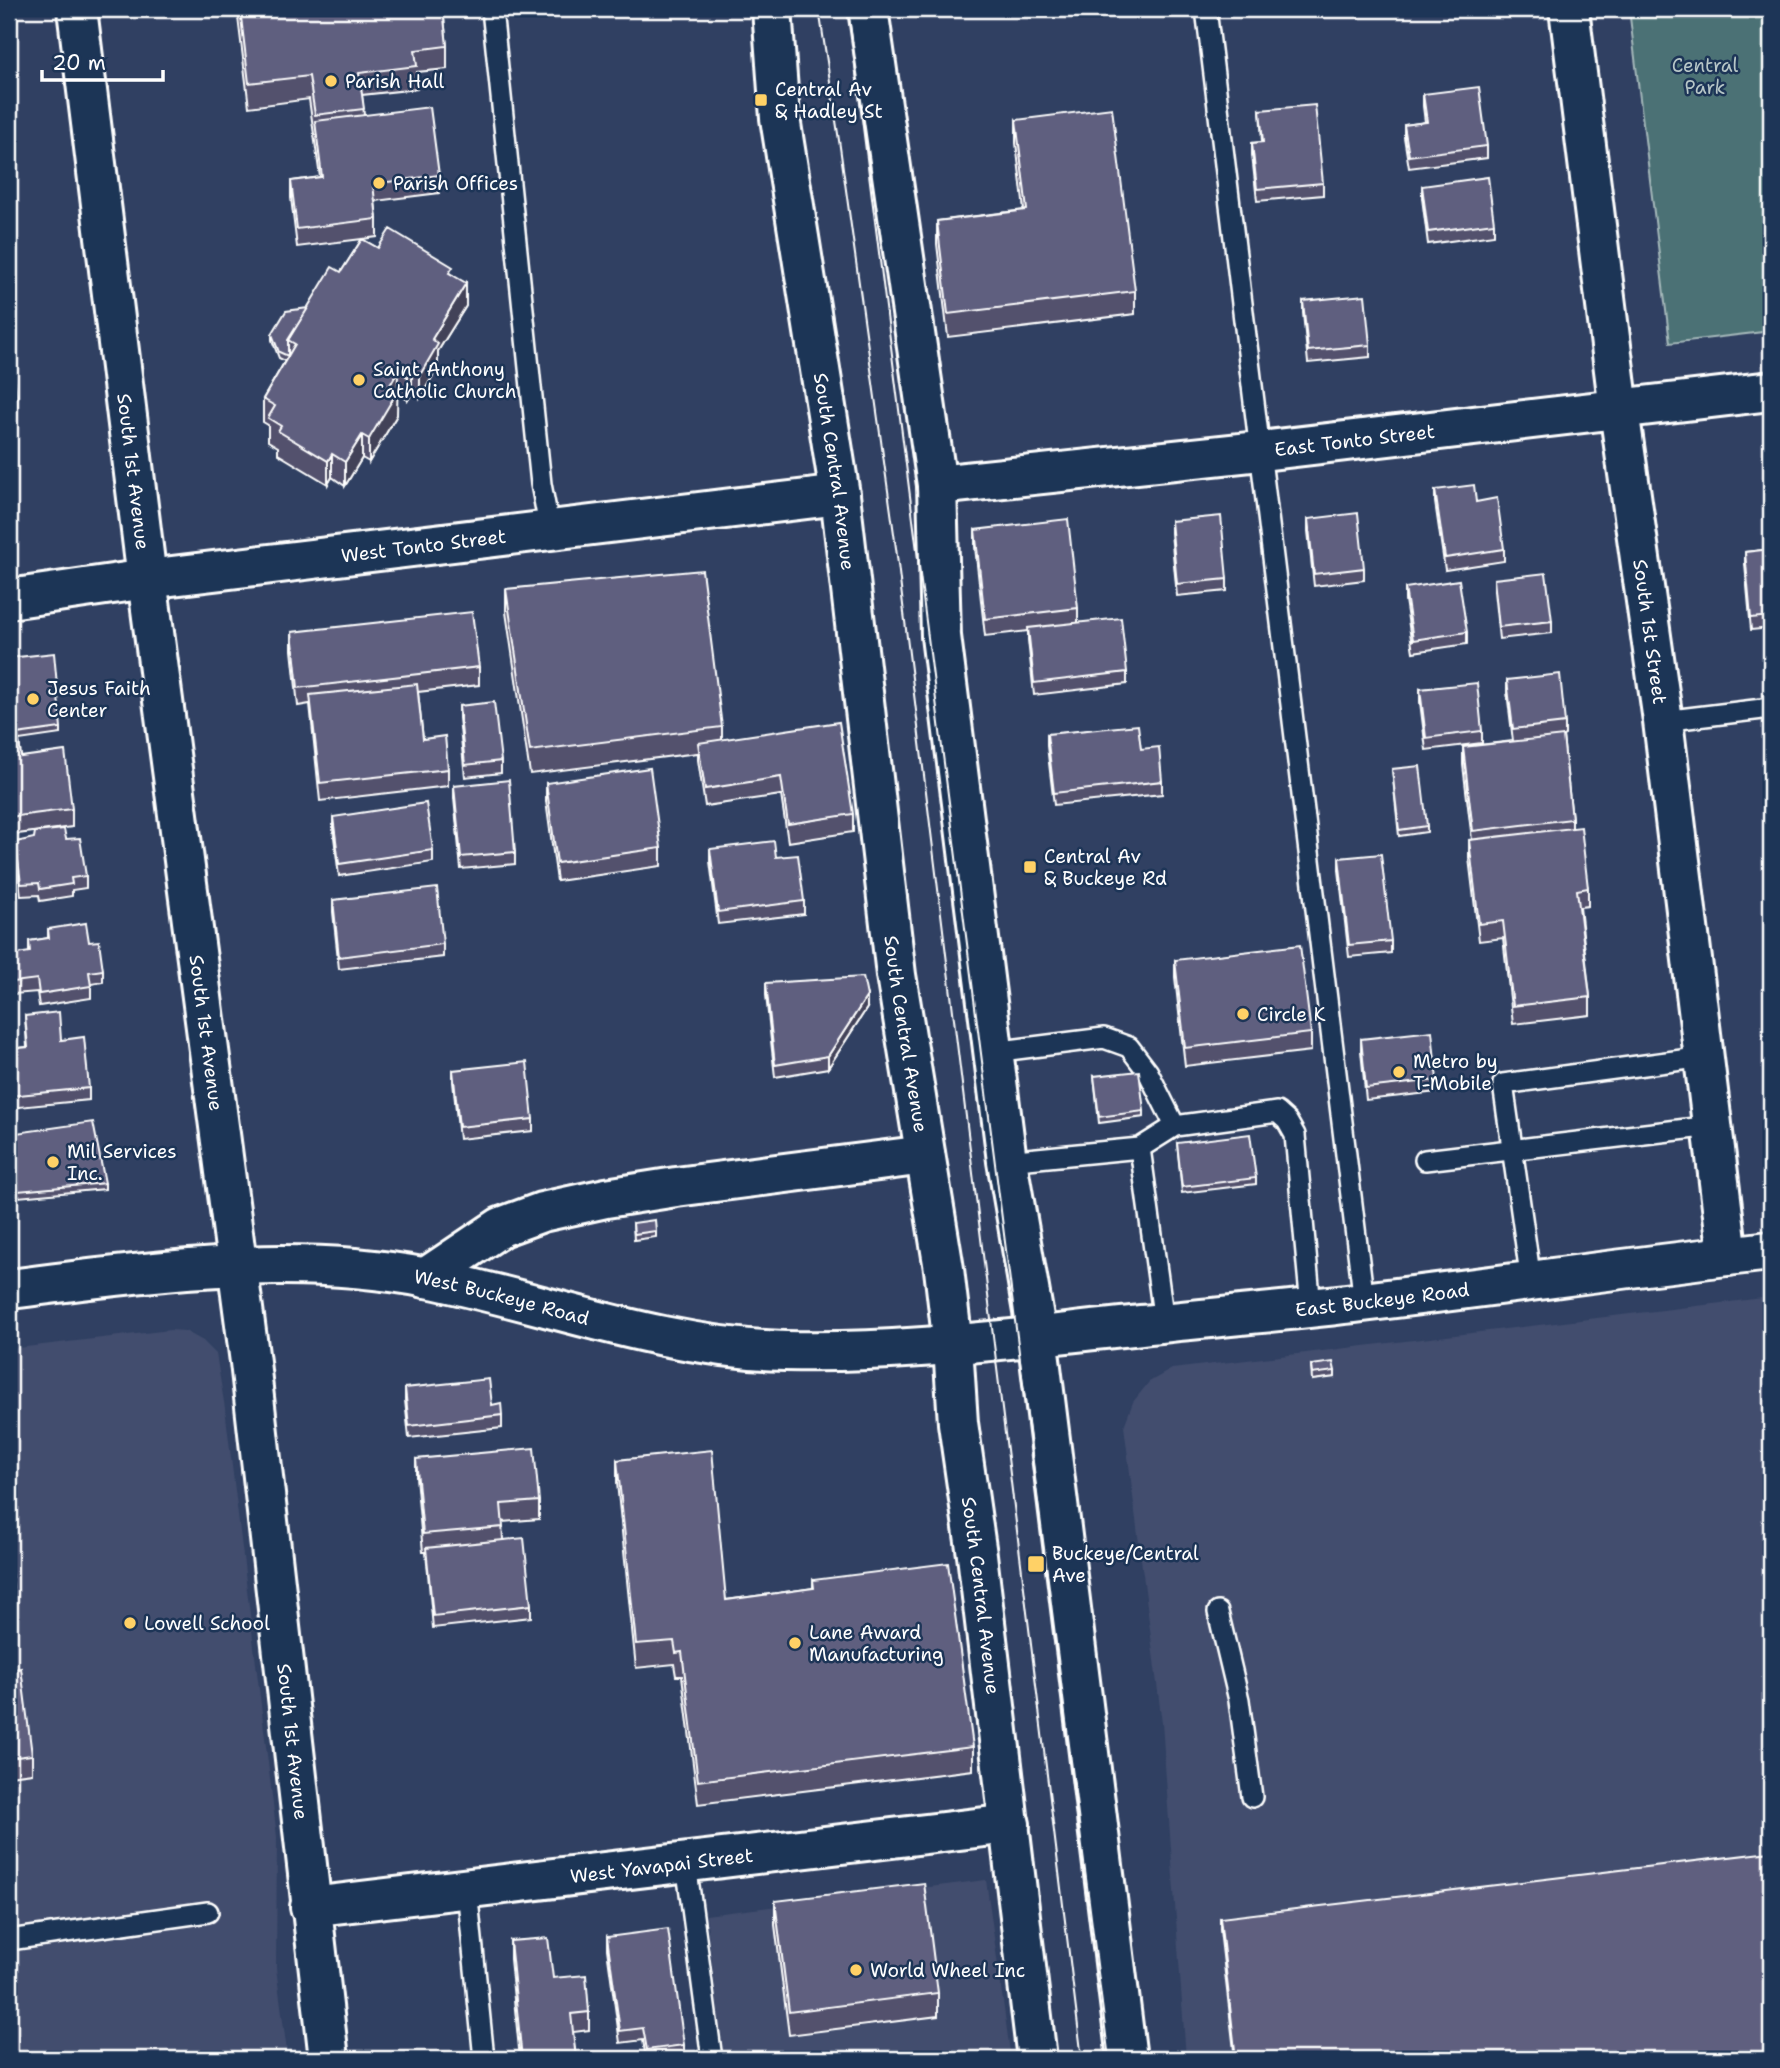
<svg xmlns="http://www.w3.org/2000/svg" width="1780" height="2068" viewBox="0 0 1780 2068" font-family="'Shantell Sans',sans-serif">
<style>
.built{fill:#424d6e}
.green{fill:#4b7174;stroke:#a5b8ba;stroke-width:2}
.lines{fill:none;stroke-linecap:round;stroke-linejoin:round}
.service-casing{stroke:#fff;stroke-width:24}
.minor-casing{stroke:#fff;stroke-width:44}
.secondary-casing{stroke:#fff;stroke-width:44}
.service{stroke:#1d3557;stroke-width:19}
.minor{stroke:#1d3557;stroke-width:38}
.secondary{stroke:#1d3557;stroke-width:38}
.tram{stroke:#fff;stroke-width:2}
.wall{fill:#52516d;stroke:#fff;stroke-width:2}
.shaded-wall{fill:#424259;stroke:#fff;stroke-width:2}
.building{fill:#5f5e7f;stroke:#fff;stroke-width:2}
.poi-dot{fill:#ffd166;stroke:#1d3557;stroke-width:2.5}
.labels{text-anchor:middle;dominant-baseline:central;stroke-width:5;stroke-linejoin:round;paint-order:stroke}
.park-label{font-size:19px;fill:#b7c6c7;stroke:#1d3557}
.poi-label{font-size:19px;fill:#fff;stroke:#1d3557;text-anchor:start}
.street-label{font-size:19px;fill:#fff;stroke:#1d3557}
</style>
<rect width="100%" height="100%" fill="#304062"/>
<filter id="ink" filterUnits="userSpaceOnUse"><feTurbulence type="fractalNoise" baseFrequency=".0143" numOctaves="2"/><feDisplacementMap in="SourceGraphic" scale="14" xChannelSelector="R" yChannelSelector="G"/><feConvolveMatrix kernelMatrix="1 2 1 2 8 2 1 2 1" color-interpolation-filters="sRGB"/></filter>
<g filter="url(#ink)">
<!-- built -->
<g class="built">
<polygon points="1771,1297 1771,2059 1186,2059 1162,1723 1124,1426 1133,1402 1149,1382 1172,1369"/>
<polygon points="170,1330 185,1331 203,1341 216,1354 225,1408 277,1837 276,1968 288,2059 9,2059 9,1349"/>
<polygon points="986,1880 1011,2059 724,2059 706,1915"/>
</g>
<!-- green -->
<polygon class="green" points="1629,9 1771,9 1771,331 1670,343"/>
<g class="lines">
<defs>
<g id="service">
<polyline points="492,9 541,484 550,531"/>
<polyline points="1206,9 1364,1302"/>
<polyline points="1663,721 1771,708"/>
<polyline points="993,1052 1104,1038 1129,1047 1148,1072 1175,1126"/>
<polyline points="1140,1148 1175,1126 1277,1112 1287,1121 1295,1135 1311,1307"/>
<polyline points="1425,1160 1712,1126"/>
<polyline points="1007,1161 1140,1148 1164,1322"/>
<polyline points="1531,1281 1503,1084 1704,1057"/>
<polyline points="1218,1612 1239,1700 1252,1797"/>
<polyline points="686,1863 712,2059"/>
<polyline points="467,1889 484,2059"/>
<polyline points="9,1940 208,1912"/>
</g>
<g id="minor">
<path id="s1" d="M 77,9 L 147,579 L 250,1362 L 329,2059"/>
<path id="s2" d="M 1569,9 L 1619,410 L 1663,721 L 1728,1256"/>
<path id="s3" d="M 937,485 L 1260,451 L 1771,391"/>
<path id="s4" d="M 9,599 L 147,579 L 840,495"/>
<path id="s5" d="M 310,1907 L 1010,1824"/>
</g>
<g id="secondary">
<path id="s6" d="M 772,9 L 780,118 L 840,495 L 896,975 L 944,1269 L 953,1346 L 958,1423 L 977,1555 L 1037,2059"/>
<polyline points="868,9 937,485 941,636 1007,1161 1037,1335 1127,2059"/>
<polyline points="425,1278 501,1227 542,1212 606,1198 676,1187 925,1155"/>
<path id="s7" d="M 9,1289 C 147,1272 288,1251 427,1278 C 546,1302 661,1348 785,1351 C 905,1354 1022,1337 1141,1325 C 1215,1317 1289,1311 1363,1302 C 1499,1286 1635,1266 1771,1251"/>
</g>
</defs>
<!-- service casing -->
<use href="#service" class="service-casing"/>
<!-- minor casing -->
<use href="#minor" class="minor-casing"/>
<!-- secondary casing -->
<use href="#secondary" class="secondary-casing"/>
<!-- service -->
<use href="#service" class="service"/>
<!-- minor -->
<use href="#minor" class="minor"/>
<!-- secondary -->
<use href="#secondary" class="secondary"/>
<!-- tram -->
<g class="tram">
<polyline points="819,9 840,147 896,548 1082,2059"/>
<path d="M 848,9 C 934,692 1025,1375 1109,2059"/>
</g>
</g>
<!-- wall -->
<g class="wall">
<polygon points="237,9 443,9 447,46 447,69 417,72 417,89 362,95 364,115 439,175 439,193 375,201 377,219 377,237 362,239 378,248 453,275 466,306 438,351 438,367 420,398 412,393 408,400 398,394 397,397 397,415 369,462 362,458 345,486 332,477 328,484 278,454 278,447 268,441 268,425 263,422 263,399 285,361 279,358 272,340 272,334 308,308 341,272 362,239 297,247 291,198 291,181 320,177 309,99 249,107"/>
<polygon points="1423,94 1487,146 1487,158 1409,168 1404,137 1404,125 1425,122 1423,106"/>
<polygon points="1260,110 1323,183 1323,195 1257,201 1252,155 1252,143 1262,142"/>
<polygon points="1016,120 1135,291 1135,314 948,337 937,244 937,221 1024,210 1016,143"/>
<polygon points="1422,186 1494,223 1494,235 1428,244 1422,198"/>
<polygon points="1303,301 1370,345 1370,357 1308,363 1303,313"/>
<polygon points="9,344 17,399 17,417 9,418"/>
<polygon points="1435,490 1476,502 1504,549 1504,561 1445,570 1435,502"/>
<polygon points="1308,519 1364,568 1364,580 1314,586 1308,531"/>
<polygon points="1171,521 1227,579 1227,591 1177,596 1171,533"/>
<polygon points="975,530 1078,608 1078,623 1127,672 1127,684 1034,695 1028,640 1028,631 985,636 975,547"/>
<polygon points="1771,549 1771,628 1751,630 1745,564 1745,552"/>
<polygon points="1494,579 1552,621 1552,633 1499,639 1494,591"/>
<polygon points="1405,588 1467,632 1467,644 1413,652 1405,600"/>
<polygon points="506,589 722,727 722,739 853,814 853,832 788,842 781,795 705,806 698,760 698,753 530,774 506,612"/>
<polygon points="292,632 479,667 479,685 418,692 423,739 448,769 448,786 320,801 310,704 298,706 292,650"/>
<polygon points="9,658 61,728 61,734 19,740 21,757 72,809 72,827 9,835"/>
<polygon points="1507,680 1565,723 1565,735 1563,736 1572,819 1572,828 1588,888 1588,906 1580,907 1590,997 1590,1015 1513,1024 1503,938 1479,941 1469,858 1469,840 1472,840 1463,765 1463,747 1513,741 1507,692"/>
<polygon points="1420,689 1482,731 1482,743 1426,750 1420,702"/>
<polygon points="459,706 501,761 501,773 465,777 459,718"/>
<polygon points="1047,734 1162,781 1162,794 1054,805 1047,746"/>
<polygon points="1392,769 1427,826 1427,832 1399,836"/>
<polygon points="546,783 661,848 661,866 557,881 546,801"/>
<polygon points="454,786 515,852 515,864 461,869 454,798"/>
<polygon points="333,817 433,850 433,862 339,876 333,829"/>
<polygon points="66,839 86,876 86,888 72,890 72,896 40,901 39,895 21,896 16,854 16,842"/>
<polygon points="710,849 776,857 804,901 804,914 718,924 710,861"/>
<polygon points="1339,858 1391,941 1391,953 1349,957 1339,870"/>
<polygon points="333,900 443,944 443,957 339,969 333,912"/>
<polygon points="48,929 89,942 103,970 103,982 91,984 91,998 39,1006 37,992 14,994 10,967 10,955 29,953 29,941 48,938"/>
<polygon points="1175,960 1311,1033 1311,1051 1185,1066 1175,977"/>
<polygon points="766,983 867,1008 828,1068 775,1077 766,995"/>
<polygon points="25,1016 61,1040 89,1088 89,1100 9,1108 9,1049 27,1047"/>
<polygon points="1361,1039 1437,1080 1437,1092 1366,1100 1361,1051"/>
<polygon points="453,1070 533,1119 533,1131 459,1139 453,1082"/>
<polygon points="1094,1076 1144,1111 1144,1117 1099,1123"/>
<polygon points="9,1134 105,1183 105,1189 18,1197 9,1142"/>
<polygon points="1177,1143 1256,1178 1256,1184 1182,1193"/>
<polygon points="633,1223 656,1231 656,1237 634,1240"/>
<polygon points="1311,1365 1335,1371 1335,1377 1312,1380"/>
<polygon points="405,1388 492,1405 502,1415 502,1428 409,1438 405,1400"/>
<polygon points="416,1459 539,1501 539,1519 502,1522 503,1540 531,1605 531,1617 433,1628 426,1552 423,1552 416,1477"/>
<polygon points="617,1460 726,1600 813,1588 813,1580 973,1747 973,1770 698,1804 682,1676 676,1676 674,1664 636,1668 617,1483"/>
<polygon points="9,1556 14,1597 14,1615 9,1616"/>
<polygon points="9,1670 32,1755 32,1773 9,1776"/>
<polygon points="775,1901 938,1993 938,2016 789,2035 775,1925"/>
<polygon points="1220,1918 1771,2059 1235,2059 1220,1930"/>
<polygon points="607,1937 684,2045 684,2057 669,2059 646,2059 643,2040 620,2043 607,1949"/>
<polygon points="510,1941 553,1978 589,2012 589,2030 573,2032 576,2059 520,2059 510,1959"/>
</g>
<!-- shaded-wall -->
<g class="shaded-wall">
<polygon points="466,283 466,306 438,351 438,367 420,398 420,375 432,339"/>
<polygon points="412,370 412,393 408,400 408,377"/>
<polygon points="398,371 397,415 369,462 369,439 389,387"/>
<polygon points="362,435 362,458 345,486 345,462"/>
<polygon points="332,454 332,477 328,484 328,461"/>
<polygon points="867,996 867,1008 828,1068 828,1056"/>
</g>
<!-- building -->
<g class="building">
<polygon points="240,9 443,9 447,46 415,50 417,66 359,73 364,109 315,115 309,76 249,83"/>
<polygon points="1479,87 1487,146 1409,156 1404,125 1427,122 1423,94"/>
<polygon points="1315,105 1323,183 1257,189 1252,143 1263,142 1260,110"/>
<polygon points="430,107 439,175 373,184 377,219 297,229 291,181 322,177 315,121"/>
<polygon points="1112,108 1135,291 948,314 937,221 1027,210 1016,120"/>
<polygon points="1488,177 1494,223 1428,232 1422,186"/>
<polygon points="390,229 453,267 449,273 466,283 432,339 438,344 420,375 412,370 408,377 398,371 389,387 397,392 369,439 362,435 345,462 332,454 328,461 278,431 281,426 268,418 275,406 263,399 295,344 288,340 332,267 341,272 362,239 378,248"/>
<polygon points="1365,295 1370,345 1308,351 1303,301"/>
<polygon points="308,308 288,340 288,356 279,352 272,334 286,311"/>
<polygon points="11,343 17,399 9,400 9,344"/>
<polygon points="1474,485 1476,502 1497,498 1504,549 1445,558 1435,490"/>
<polygon points="1358,513 1364,568 1314,574 1308,519"/>
<polygon points="1221,516 1227,579 1177,584 1171,521"/>
<polygon points="1068,519 1078,608 985,619 975,530"/>
<polygon points="1771,549 1771,616 1751,618 1745,552"/>
<polygon points="702,570 722,727 530,751 506,589"/>
<polygon points="1546,573 1552,621 1499,627 1494,579"/>
<polygon points="1459,580 1467,632 1413,640 1405,588"/>
<polygon points="472,612 479,667 298,688 292,632"/>
<polygon points="1121,618 1127,672 1034,683 1028,628"/>
<polygon points="54,653 61,728 9,735 9,658"/>
<polygon points="1560,674 1565,723 1513,729 1507,680"/>
<polygon points="1477,683 1482,731 1426,738 1420,689"/>
<polygon points="417,684 423,739 445,736 448,769 320,783 310,695"/>
<polygon points="494,702 501,761 465,765 459,706"/>
<polygon points="839,722 853,814 788,824 781,777 705,789 698,743"/>
<polygon points="1138,725 1141,749 1159,747 1162,781 1054,793 1047,734"/>
<polygon points="18,735 21,757 65,751 72,809 9,817 9,736"/>
<polygon points="1563,736 1572,819 1473,831 1463,747"/>
<polygon points="1420,766 1427,826 1399,830 1392,769"/>
<polygon points="650,768 661,848 557,863 546,783"/>
<polygon points="509,780 515,852 461,857 454,786"/>
<polygon points="426,803 433,850 339,864 333,817"/>
<polygon points="1581,827 1588,888 1577,890 1590,997 1513,1006 1503,921 1479,924 1469,840"/>
<polygon points="64,829 66,839 80,838 86,876 71,878 72,884 40,889 39,883 21,884 16,842 34,838 35,832"/>
<polygon points="774,841 776,857 798,855 804,901 718,912 710,849"/>
<polygon points="1381,854 1391,941 1349,945 1339,858"/>
<polygon points="437,888 443,944 339,957 333,900"/>
<polygon points="86,923 89,942 99,941 103,970 89,972 91,986 39,994 37,979 14,982 10,955 30,952 29,941 49,938 48,929"/>
<polygon points="1300,945 1311,1033 1185,1048 1175,960"/>
<polygon points="863,977 867,996 828,1056 775,1065 766,983"/>
<polygon points="59,1012 61,1040 84,1037 89,1088 9,1096 9,1049 28,1047 25,1016"/>
<polygon points="1432,1031 1437,1080 1366,1088 1361,1039"/>
<polygon points="527,1062 533,1119 459,1127 453,1070"/>
<polygon points="1139,1071 1144,1111 1099,1117 1094,1076"/>
<polygon points="93,1122 105,1183 18,1191 9,1134"/>
<polygon points="1250,1134 1256,1178 1182,1187 1177,1143"/>
<polygon points="655,1220 656,1231 634,1234 633,1223"/>
<polygon points="1333,1362 1335,1371 1312,1374 1311,1365"/>
<polygon points="489,1379 492,1405 501,1403 502,1415 409,1426 405,1388"/>
<polygon points="534,1448 539,1501 501,1504 503,1527 423,1534 416,1459"/>
<polygon points="712,1450 726,1600 814,1588 813,1580 948,1563 973,1747 698,1781 682,1652 676,1653 674,1641 636,1644 617,1460"/>
<polygon points="524,1538 531,1605 433,1616 426,1548"/>
<polygon points="9,1556 14,1597 9,1598"/>
<polygon points="21,1668 32,1755 9,1758 9,1670"/>
<polygon points="1771,1852 1771,2059 1236,2059 1220,1918"/>
<polygon points="924,1883 938,1993 789,2012 775,1901"/>
<polygon points="668,1929 684,2045 647,2050 643,2028 620,2031 607,1937"/>
<polygon points="548,1938 553,1978 586,1975 589,2012 571,2014 576,2059 522,2059 510,1941"/>
</g>
</g>
<!-- markers -->
<g class="poi-dot">
<circle cx="331" cy="81" r="7"/>
<rect x="754" y="93" width="14" height="14" rx="3.5"/>
<circle cx="379" cy="183" r="7"/>
<circle cx="359" cy="380" r="7"/>
<circle cx="33" cy="699" r="7"/>
<rect x="1023" y="860" width="14" height="14" rx="3.5"/>
<circle cx="1243" cy="1014" r="7"/>
<circle cx="1399" cy="1072" r="7"/>
<circle cx="53" cy="1162" r="7"/>
<rect x="1027" y="1555" width="18" height="18" rx="3.5"/>
<circle cx="130" cy="1623" r="7"/>
<circle cx="795" cy="1643" r="7"/>
<circle cx="856" cy="1970" r="7"/>
</g>
<g class="labels">
<!-- park labels -->
<g class="park-label">
<text x="1705" y="65">Central<tspan x="1705" dy="22">Park</tspan></text>
</g>
<!-- poi labels -->
<g class="poi-label">
<text x="345" y="81">Parish Hall</text>
<text x="775" y="89">Central Av<tspan x="775" dy="22">&amp; Hadley St</tspan></text>
<text x="393" y="183">Parish Offices</text>
<text x="373" y="369">Saint Anthony<tspan x="373" dy="22">Catholic Church</tspan></text>
<text x="47" y="688">Jesus Faith<tspan x="47" dy="22">Center</tspan></text>
<text x="1044" y="856">Central Av<tspan x="1044" dy="22">&amp; Buckeye Rd</tspan></text>
<text x="1257" y="1014">Circle K</text>
<text x="1413" y="1061">Metro by<tspan x="1413" dy="22">T-Mobile</tspan></text>
<text x="67" y="1151">Mil Services<tspan x="67" dy="22">Inc.</tspan></text>
<text x="1052" y="1553">Buckeye/Central<tspan x="1052" dy="22">Ave</tspan></text>
<text x="144" y="1623">Lowell School</text>
<text x="809" y="1632">Lane Award<tspan x="809" dy="22">Manufacturing</tspan></text>
<text x="870" y="1970">World Wheel Inc</text>
</g>
<!-- street labels -->
<g class="street-label">
<text stroke="none"><textPath href="#s3" startOffset="420">East Tonto Street</textPath></text>
<text stroke="none"><textPath href="#s1" startOffset="466">South 1st Avenue</textPath></text>
<text stroke="none"><textPath href="#s6" startOffset="467">South Central Avenue</textPath></text>
<text stroke="none"><textPath href="#s4" startOffset="418">West Tonto Street</textPath></text>
<text stroke="none"><textPath href="#s2" startOffset="628">South 1st Street</textPath></text>
<text stroke="none"><textPath href="#s1" startOffset="1032">South 1st Avenue</textPath></text>
<text stroke="none"><textPath href="#s6" startOffset="1034">South Central Avenue</textPath></text>
<text stroke="none"><textPath href="#s7" startOffset="497">West Buckeye Road</textPath></text>
<text stroke="none"><textPath href="#s7" startOffset="1386">East Buckeye Road</textPath></text>
<text stroke="none"><textPath href="#s6" startOffset="1601">South Central Avenue</textPath></text>
<text stroke="none"><textPath href="#s1" startOffset="1746">South 1st Avenue</textPath></text>
<text stroke="none"><textPath href="#s5" startOffset="354">West Yavapai Street</textPath></text>
</g>
</g>
<!-- margin -->
<rect width="1780" height="2068" fill="none" stroke="#1d3557" stroke-width="35"/>
<rect x="18" y="18" width="1745" height="2033" fill="none" stroke="#fff" stroke-width="2.5" filter="url(#ink)"/>
<!-- scale -->
<path d="M42 70v10h121v-10" fill="none" stroke="#ffffff" stroke-width="3.5"/>
<text x="52" y="70" font-size="21" fill="#ffffff" stroke="#1d3557" stroke-width="5" paint-order="stroke">20 m</text>
</svg>
